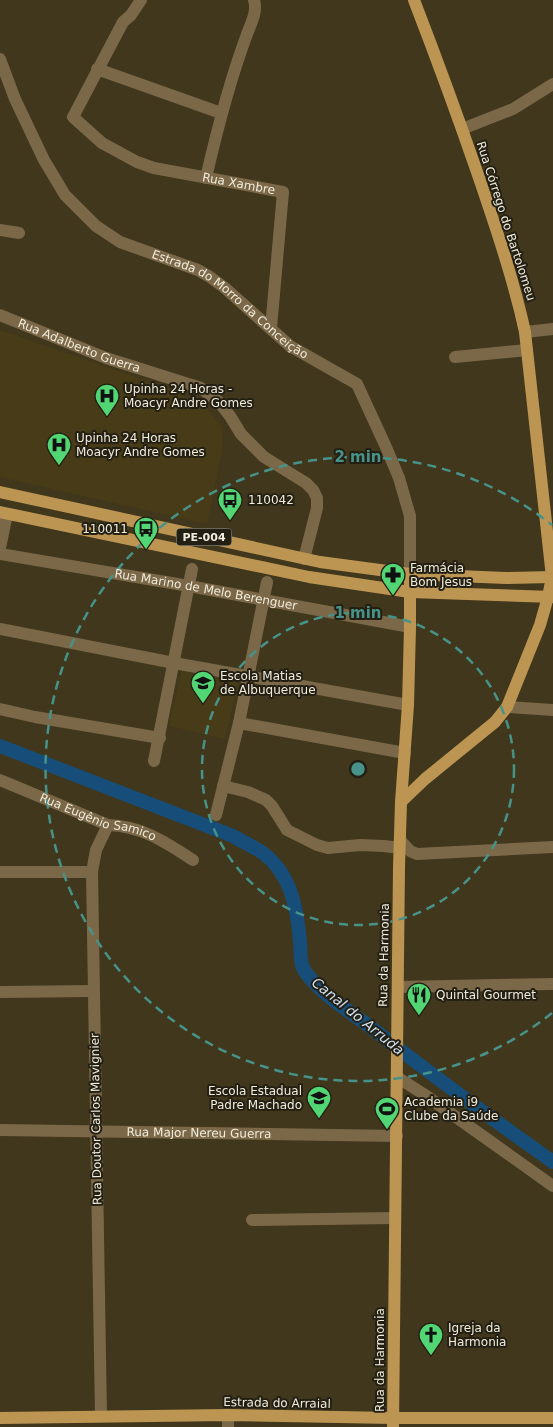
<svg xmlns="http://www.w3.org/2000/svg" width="553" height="1427" viewBox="0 0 553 1427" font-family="'DejaVu Sans',sans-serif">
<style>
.built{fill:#483c18}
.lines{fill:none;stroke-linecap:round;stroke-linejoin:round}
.canal{stroke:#174e79;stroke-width:14}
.minor{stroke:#7b6849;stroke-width:12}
.major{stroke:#bd9553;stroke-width:12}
.ring{fill:none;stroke:#479389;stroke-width:2.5;stroke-dasharray:9 6}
.labels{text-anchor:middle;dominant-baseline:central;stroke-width:4;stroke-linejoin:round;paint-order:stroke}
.shield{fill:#231f13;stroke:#b2ae9e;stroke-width:1}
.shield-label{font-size:11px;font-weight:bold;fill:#f0ebda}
.street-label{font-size:12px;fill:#f0ebda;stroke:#231f13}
.poi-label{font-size:12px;fill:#f0ebda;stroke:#231f13;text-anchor:start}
.water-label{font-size:14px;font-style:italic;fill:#cee0f0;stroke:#231f13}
.centre{fill:#479389;stroke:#231f13;stroke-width:2.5}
.ring-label{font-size:15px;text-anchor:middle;font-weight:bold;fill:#479389;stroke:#231f13;stroke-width:4;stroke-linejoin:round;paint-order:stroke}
</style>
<rect width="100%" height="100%" fill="#40371c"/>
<!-- built -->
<g class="built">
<polygon points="0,330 165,387 206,406 222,427 222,452 207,524 0,477"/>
<polygon points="182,670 238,683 225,739 169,726"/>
</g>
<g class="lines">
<!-- canal -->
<path class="canal" d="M 0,746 L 233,836 C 243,842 254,847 263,853 C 291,874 297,908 300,941 C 301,952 299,964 306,973 C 323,996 351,1012 373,1029 C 432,1075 492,1119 553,1162"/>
<!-- minor -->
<g class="minor">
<path id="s1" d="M 141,0 L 131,15 L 123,22 L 73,117 L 102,143 L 137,162 L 154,168 L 283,192 L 271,328"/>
<path id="s2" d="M 0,59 L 15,99 L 44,160 L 65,195 L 96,226 L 120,242 L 198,270 L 210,277 L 225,288 L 290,346 L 357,384 L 386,447 L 399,478 L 410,516 L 410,574"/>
<polyline points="97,69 221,113"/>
<polyline points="462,129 513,109 553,84"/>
<path d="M 206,178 C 217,130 229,83 246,37 C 250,25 258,12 254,0"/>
<polyline points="0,230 19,233"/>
<path id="s3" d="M 0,315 L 106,358 L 201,388 L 219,402 L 230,416 L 241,434 L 264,457 L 306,483 L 313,490 L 317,498 L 317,508 L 304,559"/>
<polyline points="525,332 553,329"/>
<polyline points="455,357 527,350"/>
<polyline points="0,548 7,514"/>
<path id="s4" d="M 0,554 L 189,586 L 410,627"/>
<polyline points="0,629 174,663 408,705"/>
<polyline points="507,707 553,710"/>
<polyline points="0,709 35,717 160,738"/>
<polyline points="239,723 405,753"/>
<polyline points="154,761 192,569"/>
<path id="s5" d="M 0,780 L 108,825 C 142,826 165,842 193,860"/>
<polyline points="223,786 248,792 266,800 272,806 287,830 317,845 328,848 360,845 384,846 400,848"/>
<polyline points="216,815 239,723 267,582"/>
<polyline points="400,840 410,851 417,854 553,847"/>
<polyline points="0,872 92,872"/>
<polyline points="398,987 553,984"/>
<polyline points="0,992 93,991"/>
<polyline points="397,1077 425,1095 553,1186"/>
<path id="s6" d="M 0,1130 L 397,1136"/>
<polyline points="252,1220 394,1218"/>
<polyline points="228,1415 228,1427"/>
<polyline points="101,1416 92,872 96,850 108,825"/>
</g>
<!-- major -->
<g class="major">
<polyline points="0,492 320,562 410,574 506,578 553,577"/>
<polyline points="0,512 309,577 410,592 553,597"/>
<path d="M 401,802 L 425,779 L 495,722 L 507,707 L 540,625 L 548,597 L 552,577 L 525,332 C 513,277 495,225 477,172 C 457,114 436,57 414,0"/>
<polyline points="0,1418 228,1415 393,1418 553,1418"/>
<polyline points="393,1427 399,867 401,802 408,705 410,627 410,574"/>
</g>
</g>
<!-- distance rings -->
<g class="ring">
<circle cx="358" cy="769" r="156"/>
<path d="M552 1013A312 312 0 1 1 552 525"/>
</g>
<!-- icons -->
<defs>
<symbol id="hospital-pin" viewBox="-11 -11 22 30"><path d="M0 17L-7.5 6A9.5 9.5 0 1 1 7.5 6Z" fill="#52d673" stroke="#231f13"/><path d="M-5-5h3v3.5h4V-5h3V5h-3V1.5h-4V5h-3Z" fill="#111"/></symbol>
<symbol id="bus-pin" viewBox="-11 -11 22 30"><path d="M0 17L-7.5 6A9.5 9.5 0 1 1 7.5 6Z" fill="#52d673" stroke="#231f13"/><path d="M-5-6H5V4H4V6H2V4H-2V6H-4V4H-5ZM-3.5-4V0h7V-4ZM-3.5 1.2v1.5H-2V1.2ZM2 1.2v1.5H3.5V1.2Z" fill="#111"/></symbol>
<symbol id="pharmacy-pin" viewBox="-11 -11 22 30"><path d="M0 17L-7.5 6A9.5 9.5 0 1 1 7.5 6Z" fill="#52d673" stroke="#231f13"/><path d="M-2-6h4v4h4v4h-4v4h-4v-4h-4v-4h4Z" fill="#111"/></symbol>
<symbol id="school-pin" viewBox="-11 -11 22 30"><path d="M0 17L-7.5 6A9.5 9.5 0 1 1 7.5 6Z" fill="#52d673" stroke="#231f13"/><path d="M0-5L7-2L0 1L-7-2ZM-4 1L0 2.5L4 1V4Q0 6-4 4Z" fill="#111"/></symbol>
<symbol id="restaurant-pin" viewBox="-11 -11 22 30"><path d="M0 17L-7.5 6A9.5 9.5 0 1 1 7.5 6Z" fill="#52d673" stroke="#231f13"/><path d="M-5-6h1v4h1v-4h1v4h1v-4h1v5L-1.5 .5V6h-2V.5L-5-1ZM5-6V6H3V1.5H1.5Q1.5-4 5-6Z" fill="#111"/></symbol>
<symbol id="stadium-pin" viewBox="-11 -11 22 30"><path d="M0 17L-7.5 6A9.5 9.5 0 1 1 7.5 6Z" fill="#52d673" stroke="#231f13"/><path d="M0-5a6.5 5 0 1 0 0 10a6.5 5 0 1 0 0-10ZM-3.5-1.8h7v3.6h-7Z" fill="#111"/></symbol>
<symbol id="church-pin" viewBox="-11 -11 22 30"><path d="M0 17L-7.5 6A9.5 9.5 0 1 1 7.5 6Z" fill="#52d673" stroke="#231f13"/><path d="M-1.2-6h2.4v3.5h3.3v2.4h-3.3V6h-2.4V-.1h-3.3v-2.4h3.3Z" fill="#111"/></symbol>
</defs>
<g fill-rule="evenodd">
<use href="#hospital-pin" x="93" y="382" width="28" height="38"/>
<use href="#hospital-pin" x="45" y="431" width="28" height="38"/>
<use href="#bus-pin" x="216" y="486" width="28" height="38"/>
<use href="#bus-pin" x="132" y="515" width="28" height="38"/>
<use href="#pharmacy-pin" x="379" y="561" width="28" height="38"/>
<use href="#school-pin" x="189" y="669" width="28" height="38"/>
<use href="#restaurant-pin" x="405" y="981" width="28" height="38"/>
<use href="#school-pin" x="305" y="1084" width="28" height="38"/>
<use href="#stadium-pin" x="373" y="1095" width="28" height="38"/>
<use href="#church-pin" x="417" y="1321" width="28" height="38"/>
</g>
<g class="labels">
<!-- shield labels -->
<rect class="shield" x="176.5" y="528.5" width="55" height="17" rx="4"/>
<g class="shield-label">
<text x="204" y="537">PE-004</text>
</g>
<!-- street labels -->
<g class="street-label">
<text stroke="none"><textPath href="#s1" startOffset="319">Rua Xambre</textPath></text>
<text transform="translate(506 221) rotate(72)">Rua Córrego do Bartolomeu</text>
<text stroke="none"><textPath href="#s2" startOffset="352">Estrada do Morro da Conceição</textPath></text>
<text stroke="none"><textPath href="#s3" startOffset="85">Rua Adalberto Guerra</textPath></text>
<text stroke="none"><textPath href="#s4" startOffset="209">Rua Marino de Melo Berenguer</textPath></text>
<text stroke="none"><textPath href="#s5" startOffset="105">Rua Eugênio Samico</textPath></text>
<text transform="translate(384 955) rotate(-89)">Rua da Harmonia</text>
<text transform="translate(96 1119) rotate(-91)">Rua Doutor Carlos Mavignier</text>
<text stroke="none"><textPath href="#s6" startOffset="199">Rua Major Nereu Guerra</textPath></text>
<text transform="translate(380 1360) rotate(-90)">Rua da Harmonia</text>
<text transform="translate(277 1403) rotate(1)">Estrada do Arraial</text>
</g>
<!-- poi labels -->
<g class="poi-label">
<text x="124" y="389">Upinha 24 Horas -<tspan x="124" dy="14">Moacyr Andre Gomes</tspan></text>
<text x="76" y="438">Upinha 24 Horas<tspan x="76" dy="14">Moacyr Andre Gomes</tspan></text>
<text x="248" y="500">110042</text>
<text x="128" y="529" text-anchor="end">110011</text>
<text x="410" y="568">Farmácia<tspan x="410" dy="14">Bom Jesus</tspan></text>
<text x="220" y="676">Escola Matias<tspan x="220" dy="14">de Albuquerque</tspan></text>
<text x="436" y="995">Quintal Gourmet</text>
<text x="302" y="1091" text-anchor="end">Escola Estadual<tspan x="302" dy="14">Padre Machado</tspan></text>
<text x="404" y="1102">Academia i9<tspan x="404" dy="14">Clube da Saúde</tspan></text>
<text x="448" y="1328">Igreja da<tspan x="448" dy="14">Harmonia</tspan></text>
</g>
<!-- water labels -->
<g class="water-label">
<text transform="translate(358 1016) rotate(39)">Canal do Arruda</text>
</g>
</g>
<circle cx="358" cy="769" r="8" class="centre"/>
<g class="ring-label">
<text x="358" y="462">2 min</text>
<text x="358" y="618">1 min</text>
</g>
</svg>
